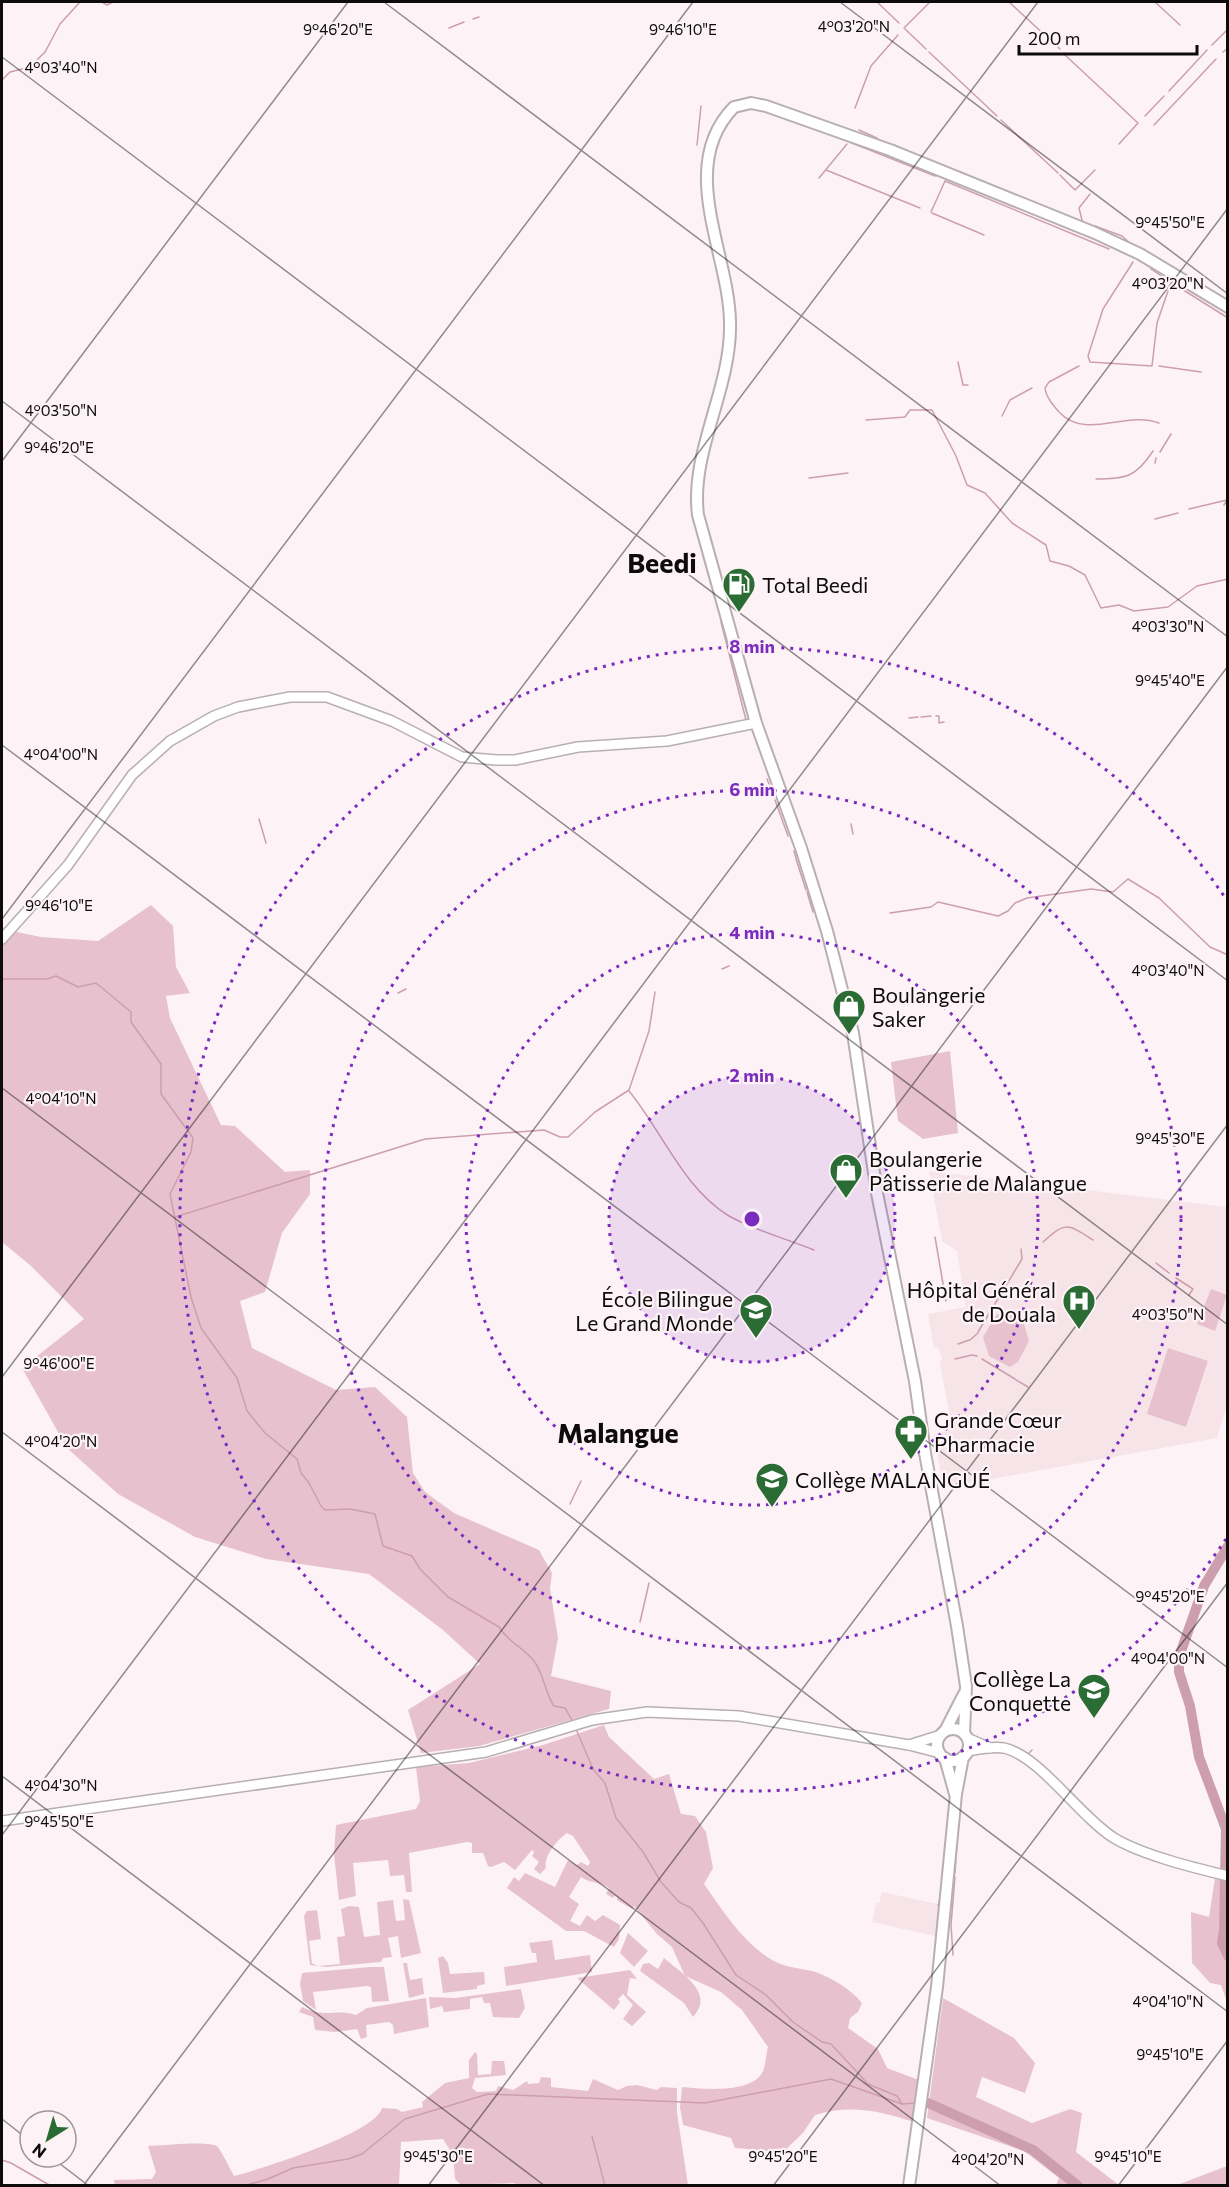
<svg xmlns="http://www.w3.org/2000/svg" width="1229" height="2187" viewBox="0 0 1229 2187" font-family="Commissioner,sans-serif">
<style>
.built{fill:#f6e4e9}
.green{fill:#e7c2ce}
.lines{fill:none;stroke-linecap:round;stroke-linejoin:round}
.stream{stroke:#cd9ead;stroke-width:1.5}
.river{stroke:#cd9ead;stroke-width:10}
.secondary-casing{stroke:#b8afb1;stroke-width:12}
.primary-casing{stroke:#b8afb1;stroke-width:14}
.secondary{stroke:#fff;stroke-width:9}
.primary{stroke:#fff;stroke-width:10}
.ticks{fill:none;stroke:#0e0b0b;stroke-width:1.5;stroke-opacity:0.45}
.ring{fill:none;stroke:#7b2cbf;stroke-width:3;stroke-dasharray:3 6}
.labels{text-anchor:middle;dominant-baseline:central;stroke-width:4.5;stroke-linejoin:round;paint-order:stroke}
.poi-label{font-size:21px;fill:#0e0b0b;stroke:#fdf3f6;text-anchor:start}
.district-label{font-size:27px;font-weight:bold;fill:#0e0b0b;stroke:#fdf3f6}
.ticks-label{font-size:15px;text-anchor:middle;fill:#0e0b0b;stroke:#fdf3f6;stroke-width:4.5;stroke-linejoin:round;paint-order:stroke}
.centre{fill:#7b2cbf;stroke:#fdf3f6;stroke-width:3}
.ring-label{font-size:18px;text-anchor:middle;font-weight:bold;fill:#7b2cbf;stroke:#fdf3f6;stroke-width:4.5;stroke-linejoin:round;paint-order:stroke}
</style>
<rect width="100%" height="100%" fill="#fdf3f6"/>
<!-- built -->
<g class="built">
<polygon points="929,1171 1227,1207 1228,1402 1217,1438 943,1488 934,1434 952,1430 940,1363 942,1358 938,1347 934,1348 928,1314 966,1307 957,1251 942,1241"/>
<polygon points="882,1892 942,1905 939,1937 872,1922 876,1903 879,1903"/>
</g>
<!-- green -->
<g class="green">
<polygon points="151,905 173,926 176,967 190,993 166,996 170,1018 221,1125 235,1126 285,1172 310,1170 310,1194 282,1233 265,1292 240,1301 252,1348 336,1390 375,1387 407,1417 413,1473 425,1492 454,1513 539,1550 552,1573 550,1589 558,1638 551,1676 611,1691 609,1709 479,1746 421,1753 408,1710 480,1664 443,1630 369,1574 266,1559 195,1537 118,1494 67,1448 22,1368 84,1319 31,1266 2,1242 2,944 12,931 41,937 98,941"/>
<polygon points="950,1051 958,1133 923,1139 898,1121 891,1062"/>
<polygon points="1211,1289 1227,1295 1215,1331 1197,1324"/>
<polygon points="1005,1312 1024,1324 1029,1341 1018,1362 1010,1367 989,1356 983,1337 996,1315"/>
<polygon points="1168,1348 1208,1361 1186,1427 1147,1414"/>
<path d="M 604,1725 L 609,1737 L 654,1779 L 669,1774 L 681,1814 L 695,1816 L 706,1832 L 713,1868 L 704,1884 C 724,1912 742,1942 772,1960 C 784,1967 798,1968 812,1971 C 829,1976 851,1989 862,2003 L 858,2012 L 850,2018 L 848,2028 L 878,2049 L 887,2068 L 919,2080 L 914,2122 C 879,2111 851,2104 815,2115 L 803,2133 L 783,2152 L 735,2148 L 731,2138 L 683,2125 L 680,2107 L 682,2087 C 702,2089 753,2094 763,2071 C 766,2064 766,2054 768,2047 L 742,2010 L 721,1992 L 685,1976 L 672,1947 L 657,1934 L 634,1906 L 632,1909 L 617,1900 L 617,1897 L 614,1896 L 613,1898 L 606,1894 L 609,1888 C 599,1881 591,1884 581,1877 L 569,1897 L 579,1904 L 570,1921 L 580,1926 L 587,1915 L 595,1921 L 603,1915 L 620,1925 L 619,1939 L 614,1947 L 584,1931 L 566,1931 L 507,1888 L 514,1877 L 519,1881 L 525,1873 L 555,1887 L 568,1860 L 577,1865 L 581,1862 L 588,1866 L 590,1862 L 573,1836 L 567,1833 C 558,1839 543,1856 546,1868 L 540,1874 L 534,1869 L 539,1862 L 532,1856 L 534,1852 L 532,1850 L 515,1870 L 504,1862 L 491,1867 L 488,1866 L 483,1853 L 472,1853 L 472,1843 L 467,1842 L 409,1853 L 412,1892 L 406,1892 L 404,1875 L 390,1876 L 388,1860 L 353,1863 L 356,1896 L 339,1900 L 334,1854 L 336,1825 L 416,1809 L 420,1801 L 416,1767 L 469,1763 L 543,1745 Z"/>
<polygon points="1215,1878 1227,1883 1227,2002 1221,1985 1210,1983 1192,1963 1191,1912 1209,1917"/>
<polygon points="403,1899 409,1900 421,1953 401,1958 398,1936 388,1938 392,1957 383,1958 381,1962 326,1967 310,1965 304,1916 307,1911 317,1910 321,1939 309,1941 312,1963 318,1966 340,1964 337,1937 345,1936 341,1909 349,1906 359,1907 364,1937 380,1935 377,1902 393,1900 396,1921 405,1920"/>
<polygon points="628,1933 648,1951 634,1967 620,1953"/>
<polygon points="552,1940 555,1960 590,1955 592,1972 506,1986 504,1967 537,1962 536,1953 532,1953 529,1943"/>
<polygon points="443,1956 448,1963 450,1974 484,1972 485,1984 477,1986 477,1989 443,1993 438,1958"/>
<path d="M 664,1958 C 681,1973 716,1993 693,2017 L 684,2003 L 640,1971 L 643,1964 L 649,1963 L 658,1969 Z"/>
<polygon points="403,1963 407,1963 410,1980 422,1978 424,1994 409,1998"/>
<polygon points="370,1967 384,1967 389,2001 372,2002 371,1987 367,1986 313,1992 316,2010 303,2001 300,1984 302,1973"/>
<polygon points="630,1970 637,1979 630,1978 627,1995 646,2012 632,2026 623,2019 633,2005 623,1994 618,1999 620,2002 614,2010 577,1978"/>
<polygon points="521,1989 525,2008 519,2018 493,2017 490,2003 484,2003 482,1997 470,1999 470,2009 444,2012 442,2006 430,2009 429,1997 455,1998"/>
<path d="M 426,1998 L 429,2027 L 394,2034 L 393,2025 L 389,2022 L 366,2025 L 367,2037 L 361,2039 L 357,2029 L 335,2032 L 315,2030 L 313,2017 L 299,2012 L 302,2007 C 327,2019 335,2008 356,2015 L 367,2008 Z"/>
<polygon points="943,1998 1014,2038 1035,2063 1025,2093 982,2077 976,2097 1032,2123 1070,2109 1082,2113 1076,2152 1119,2185 1056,2185 1059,2178 1024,2151 927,2118"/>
<path d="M 475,2052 L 477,2054 L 478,2075 L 491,2074 L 492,2061 L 504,2061 L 506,2075 L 475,2078 L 472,2088 L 477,2092 L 496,2091 L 498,2086 L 513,2090 L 527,2081 L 528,2084 L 539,2083 L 541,2077 L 551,2078 L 551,2087 L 588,2091 L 593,2079 L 618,2090 L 627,2086 L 637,2085 L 657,2090 L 661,2087 L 677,2088 L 677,2113 L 688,2185 L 516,2186 L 515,2183 L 461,2185 L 455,2179 L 453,2155 L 443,2139 L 401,2142 L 399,2185 L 115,2185 L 114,2180 L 152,2179 L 156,2172 L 148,2146 C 161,2146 211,2140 218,2147 C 224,2156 229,2167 234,2176 C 261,2169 376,2133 382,2108 L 397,2109 L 402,2112 L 423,2107 L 422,2102 L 445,2083 L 469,2078 L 469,2060 Z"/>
<polygon points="1227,2166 1227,2185 1177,2185"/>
</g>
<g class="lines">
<!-- stream -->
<g class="stream">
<polyline points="102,2 107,5 113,2"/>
<polyline points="877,2 899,23"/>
<polyline points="1009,2 1060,49"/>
<polyline points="1155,2 1180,25"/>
<polyline points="473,19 479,17"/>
<polyline points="449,28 464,22"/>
<polyline points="904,28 930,2"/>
<polyline points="905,29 926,49"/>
<polyline points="1212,45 1228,29"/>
<polyline points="929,52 997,116"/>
<polyline points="1223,52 1228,48"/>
<polyline points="1065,55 1138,123 1119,144"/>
<polyline points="2,80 10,72 30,67 45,52 60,24 80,2"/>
<polyline points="1169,91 1207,50"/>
<polyline points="855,108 871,66 898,35"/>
<polyline points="757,109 821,131"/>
<polyline points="1145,116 1164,96"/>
<polyline points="1001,120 1058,173"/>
<polyline points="1154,125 1216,59"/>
<polyline points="859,130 877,138"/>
<polyline points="837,137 935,176"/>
<polyline points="697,145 701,106"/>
<polyline points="894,145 908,151"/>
<polyline points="826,170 920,208"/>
<polyline points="1060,175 1075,190 1095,170"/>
<polyline points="819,178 847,144"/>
<polyline points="931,212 945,181 1109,249"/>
<polyline points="932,213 984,235"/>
<polyline points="1083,224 1079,208 1090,194"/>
<polyline points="1095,226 1122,236 1133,246"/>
<polyline points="1156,258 1168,265"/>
<polyline points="1133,262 1103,309 1088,356 1090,362 1152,366 1157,323 1168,291"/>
<polyline points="1151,269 1172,283"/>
<polyline points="1177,286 1228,318"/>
<polyline points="958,362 963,385 968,385"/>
<path d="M 1079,366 L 1049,382 L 1045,388 C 1046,397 1053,405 1059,412 C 1086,441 1126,410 1159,423"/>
<polyline points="1159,366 1201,372"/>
<polyline points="1002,416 1010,400 1032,388"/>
<polyline points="866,420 905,417 910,410 932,410 956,456 967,485 985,493 1012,523 1046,545 1050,561 1069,566 1085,575 1101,608 1119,605 1134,611 1168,607 1197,586 1228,579"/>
<polyline points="1160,452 1171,434"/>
<polyline points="1155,463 1156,458"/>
<polyline points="809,478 848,473"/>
<path d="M 1096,479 C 1126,479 1136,477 1153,451"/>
<polyline points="1224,505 1227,500"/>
<polyline points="1189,509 1227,500"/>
<polyline points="1155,519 1178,513"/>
<polyline points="721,622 746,720"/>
<polyline points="936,716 939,716 939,723 944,722"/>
<polyline points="921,717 931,716"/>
<polyline points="909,718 918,717"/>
<polyline points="767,779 769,784"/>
<polyline points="770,787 773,794"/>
<polyline points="775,800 788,836"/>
<polyline points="259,819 266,843"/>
<polyline points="851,824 853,834"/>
<polyline points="794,851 796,858"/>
<polyline points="796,859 806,890"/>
<polyline points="807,892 813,912"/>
<polyline points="890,913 931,907 938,902 998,916 1008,911 1015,903 1027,898 1091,889 1113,892 1128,879 1159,898 1210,947 1228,955"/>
<polyline points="722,969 729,966"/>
<path d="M 2,979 L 47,979 L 56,976 L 78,987 L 96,983 L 131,1012 L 131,1022 L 161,1064 L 161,1094 L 193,1138 L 191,1152 L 170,1194 L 191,1297 L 201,1328 L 237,1378 L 247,1411 L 265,1433 L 297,1459 L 301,1473 L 309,1483 L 321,1506 L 325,1510 L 350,1509 L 375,1514 L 383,1546 L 412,1556 L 420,1569 L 448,1597 L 499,1627 C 508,1642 524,1648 534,1661 C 544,1674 545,1693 554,1706 L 565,1708 L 573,1722"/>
<polyline points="398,993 406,989"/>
<path d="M 629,1091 C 662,1131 683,1188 729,1216 C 751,1229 790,1240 814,1250"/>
<polyline points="175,1217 425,1139 544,1130 560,1137 568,1137 595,1112 629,1090 649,1031 655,992"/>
<polyline points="935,1237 946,1301"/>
<path d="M 1043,1242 C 1065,1222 1067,1223 1093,1240"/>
<polyline points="1156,1263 1169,1273"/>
<polyline points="1176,1278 1193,1289 1189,1295"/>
<polyline points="978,1332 1022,1259 1021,1249"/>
<polyline points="970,1340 978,1333"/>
<polyline points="958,1344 969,1340"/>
<polyline points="955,1359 972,1355 977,1356"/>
<polyline points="982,1359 1015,1379"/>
<polyline points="1016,1380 1028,1387"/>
<polyline points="570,1504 581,1481"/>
<polyline points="640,1622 649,1583"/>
<polyline points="576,1729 593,1769 605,1783 616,1818 643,1852 661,1882 679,1902 691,1908 703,1923 736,1975 766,1995 793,2022 822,2042 831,2044 868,2084 897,2096 902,2104"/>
<polyline points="1026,1756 1032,1750"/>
<polyline points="955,1873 958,1827"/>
<polyline points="938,1905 940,1900"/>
<polyline points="953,1955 951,1925 955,1877"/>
<polyline points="592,2136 605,2186"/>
<polyline points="2,2160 11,2163 51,2186"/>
<polyline points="243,2186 268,2179 293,2168 348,2159 362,2154 405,2119 488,2094 705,2103 831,2079 902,2104 916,2103"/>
</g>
<!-- river -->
<g class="river">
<polyline points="1228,1546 1204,1586 1179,1657 1179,1672 1190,1706 1199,1757 1226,1829 1224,1930 1222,1943 1228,1956"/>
<polyline points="928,2103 1033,2150 1078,2186"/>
</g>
<defs>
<g id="secondary">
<polyline points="2,939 68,865 132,775 170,741 214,716 238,707 290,697 327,697 392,721 462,757 496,760 515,760 578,747 667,741 756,723"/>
<polyline points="967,1738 990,1748"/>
<polyline points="909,1745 941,1735"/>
<path d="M 968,1751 C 979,1749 992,1746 1004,1748 C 1040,1756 1079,1816 1114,1838 C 1142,1855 1195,1868 1228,1876"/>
<polyline points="2,1821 486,1752 592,1720 647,1712 739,1716 909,1745 940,1753"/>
</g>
<g id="primary">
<circle cx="953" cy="1745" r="16"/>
<polyline points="945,1731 964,1694"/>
<path d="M 964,1733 L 966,1686 L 957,1626 L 925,1453 L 915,1381 L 877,1193 L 853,1033 L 827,931 L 801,848 L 756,723 L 698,515 C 690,451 732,388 730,322 C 729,253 676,166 734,107 L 751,103 L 766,106 L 890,150 L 1095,233 L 1140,254 L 1228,307"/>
<polyline points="945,1758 955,1794"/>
<polyline points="909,2186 937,1987 956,1794 963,1757"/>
</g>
</defs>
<!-- secondary casing -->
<use href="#secondary" class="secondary-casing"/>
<!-- primary casing -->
<use href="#primary" class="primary-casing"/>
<!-- secondary -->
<use href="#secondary" class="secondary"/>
<!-- primary -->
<use href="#primary" class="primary"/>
</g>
<!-- ticks -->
<path class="ticks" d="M 384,2 L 1228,637M 840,2 L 1228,294M 2,3 L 3,2M 2,57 L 1228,981M 2,401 L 1228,1325M 2,461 L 348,2M 2,745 L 1228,1668M 2,919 L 693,2M 2,1088 L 1228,2012M 2,1377 L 1038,2M 2,1432 L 1001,2186M 2,1776 L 545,2186M 2,1835 L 1228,208M 2,2119 L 30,2141M 51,2157 L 89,2186M 83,2186 L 1228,666M 428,2186 L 1228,1124M 773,2186 L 1228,1582M 1118,2186 L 1228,2040"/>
<!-- distance rings -->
<circle cx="752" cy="1219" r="143" fill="#7b2cbf" fill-opacity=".12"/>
<g class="ring">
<circle cx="752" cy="1219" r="143"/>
<circle cx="752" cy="1219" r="286"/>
<circle cx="752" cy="1219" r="429"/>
<path d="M1226 1539A572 572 0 1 1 1226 899"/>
</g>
<!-- icons -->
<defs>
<symbol id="fuel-pin" viewBox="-11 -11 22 30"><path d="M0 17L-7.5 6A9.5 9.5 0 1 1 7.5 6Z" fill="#2b6c35" stroke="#fdf3f6"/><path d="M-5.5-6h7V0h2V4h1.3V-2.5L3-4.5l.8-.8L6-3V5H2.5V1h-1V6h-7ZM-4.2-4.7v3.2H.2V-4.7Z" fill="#fff"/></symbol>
<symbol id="shop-pin" viewBox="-11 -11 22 30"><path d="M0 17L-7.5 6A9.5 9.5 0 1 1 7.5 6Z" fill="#2b6c35" stroke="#fdf3f6"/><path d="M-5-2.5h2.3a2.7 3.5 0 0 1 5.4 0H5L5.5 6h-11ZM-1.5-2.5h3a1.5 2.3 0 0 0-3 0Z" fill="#fff"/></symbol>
<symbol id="hospital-pin" viewBox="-11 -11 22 30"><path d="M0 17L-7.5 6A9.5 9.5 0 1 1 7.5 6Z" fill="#2b6c35" stroke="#fdf3f6"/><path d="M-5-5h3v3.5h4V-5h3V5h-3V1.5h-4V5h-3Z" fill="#fff"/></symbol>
<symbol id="school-pin" viewBox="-11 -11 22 30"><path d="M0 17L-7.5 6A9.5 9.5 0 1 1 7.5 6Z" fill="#2b6c35" stroke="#fdf3f6"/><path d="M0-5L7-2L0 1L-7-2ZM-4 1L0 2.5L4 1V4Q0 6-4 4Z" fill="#fff"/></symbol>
<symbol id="pharmacy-pin" viewBox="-11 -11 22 30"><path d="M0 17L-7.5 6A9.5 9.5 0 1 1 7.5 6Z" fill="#2b6c35" stroke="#fdf3f6"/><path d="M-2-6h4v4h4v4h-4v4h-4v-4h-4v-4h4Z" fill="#fff"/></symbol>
</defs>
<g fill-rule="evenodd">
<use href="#fuel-pin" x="720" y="565" width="38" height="52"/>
<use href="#shop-pin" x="830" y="987" width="38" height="52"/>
<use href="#shop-pin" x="827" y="1151" width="38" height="52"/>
<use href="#hospital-pin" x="1060" y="1282" width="38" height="52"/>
<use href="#school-pin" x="737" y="1291" width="38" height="52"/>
<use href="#pharmacy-pin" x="892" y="1412" width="38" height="52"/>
<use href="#school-pin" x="753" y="1460" width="38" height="52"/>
<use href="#school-pin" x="1075" y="1671" width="38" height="52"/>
</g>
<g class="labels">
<!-- poi labels -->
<g class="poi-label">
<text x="762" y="584">Total Beedi</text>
<text x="872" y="994">Boulangerie<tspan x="872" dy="24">Saker</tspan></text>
<text x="869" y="1158">Boulangerie<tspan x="869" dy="24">Pâtisserie de Malangue</tspan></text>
<text x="1056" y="1289" text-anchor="end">Hôpital Général<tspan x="1056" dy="24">de Douala</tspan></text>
<text x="733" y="1298" text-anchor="end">École Bilingue<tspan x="733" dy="24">Le Grand Monde</tspan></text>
<text x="934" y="1419">Grande Cœur<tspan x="934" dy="24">Pharmacie</tspan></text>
<text x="795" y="1479">Collège MALANGUÉ</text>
<text x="1071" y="1678" text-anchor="end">Collège La<tspan x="1071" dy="24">Conquette</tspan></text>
</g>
<!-- district labels -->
<g class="district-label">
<text x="662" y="562">Beedi</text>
<text x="618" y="1432">Malangue</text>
</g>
</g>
<g class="ticks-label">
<text x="854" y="32">4°03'20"N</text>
<text x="338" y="35">9°46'20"E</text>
<text x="683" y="35">9°46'10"E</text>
<text x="61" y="73">4°03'40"N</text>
<text x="1170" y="228">9°45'50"E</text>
<text x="1168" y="289">4°03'20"N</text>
<text x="61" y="416">4°03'50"N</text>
<text x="59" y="453">9°46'20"E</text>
<text x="1168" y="632">4°03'30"N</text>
<text x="1170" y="686">9°45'40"E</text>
<text x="61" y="760">4°04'00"N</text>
<text x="59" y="911">9°46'10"E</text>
<text x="1168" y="976">4°03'40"N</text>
<text x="61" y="1104">4°04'10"N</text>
<text x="1170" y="1144">9°45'30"E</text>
<text x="1168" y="1320">4°03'50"N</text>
<text x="59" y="1369">9°46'00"E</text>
<text x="61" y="1447">4°04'20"N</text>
<text x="1170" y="1602">9°45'20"E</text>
<text x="1168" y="1664">4°04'00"N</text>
<text x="61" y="1791">4°04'30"N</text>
<text x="59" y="1827">9°45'50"E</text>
<text x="1168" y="2007">4°04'10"N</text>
<text x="1170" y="2060">9°45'10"E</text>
<text x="438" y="2162">9°45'30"E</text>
<text x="783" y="2162">9°45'20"E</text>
<text x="1128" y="2162">9°45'10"E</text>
<text x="988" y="2165">4°04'20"N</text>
</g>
<circle cx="752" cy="1219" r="9" class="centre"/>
<g class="ring-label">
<text x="752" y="653">8 min</text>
<text x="752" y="796">6 min</text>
<text x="752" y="939">4 min</text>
<text x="752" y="1082">2 min</text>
</g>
<!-- border -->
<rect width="1229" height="2187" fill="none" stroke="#0e0b0b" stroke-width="6"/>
<!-- north arrow -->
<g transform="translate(48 2139) rotate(217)"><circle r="28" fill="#fdf3f6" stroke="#9d9698" stroke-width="1.5"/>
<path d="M0-4.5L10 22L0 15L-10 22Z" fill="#2b6c35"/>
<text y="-9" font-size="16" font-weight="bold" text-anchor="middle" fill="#0e0b0b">N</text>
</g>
<!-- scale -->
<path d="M1019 45v9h178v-9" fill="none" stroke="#0e0b0b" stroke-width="3"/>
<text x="1028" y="45" font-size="18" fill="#0e0b0b" stroke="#fdf3f6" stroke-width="4.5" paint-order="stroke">200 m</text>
</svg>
